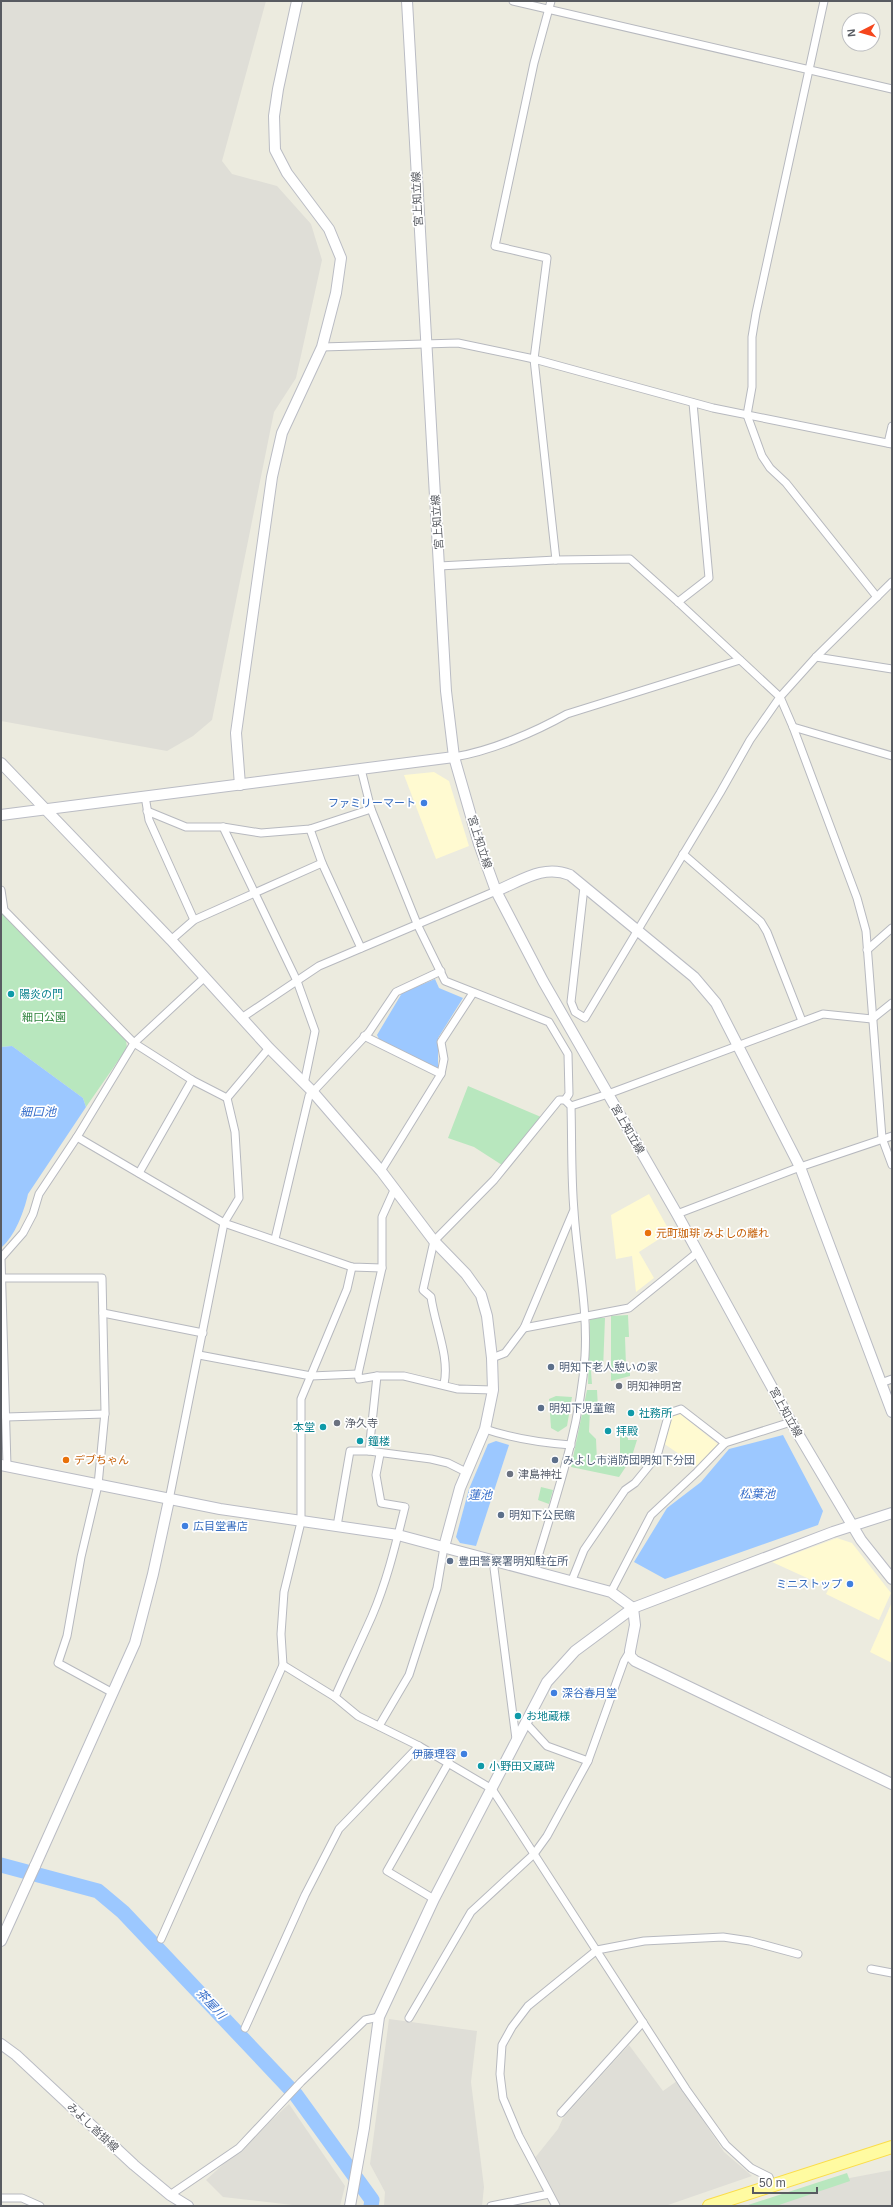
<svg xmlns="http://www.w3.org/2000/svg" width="893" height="2207" viewBox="0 0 893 2207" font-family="Arial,'Noto Sans JP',sans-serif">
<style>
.commercial{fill:#fffad1}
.industrial{fill:#dfded7}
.green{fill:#b8e7be}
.water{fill:#9cc8ff}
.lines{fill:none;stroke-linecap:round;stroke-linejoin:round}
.river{stroke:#9cc8ff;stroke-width:15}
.street-casing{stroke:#b7b9bf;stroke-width:9}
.secondary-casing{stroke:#babcc4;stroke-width:12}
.primary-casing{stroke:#fbdd49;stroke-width:14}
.street{stroke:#fff;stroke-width:7}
.secondary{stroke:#fff;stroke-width:10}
.primary{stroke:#fffba1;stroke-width:12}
.shop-dot{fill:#3f7fe0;stroke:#fff;stroke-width:1.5}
.culture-dot{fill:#0f9aa8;stroke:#fff;stroke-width:1.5}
.food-dot{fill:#e8710a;stroke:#fff;stroke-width:1.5}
.service-dot{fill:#5c6f8a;stroke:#fff;stroke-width:1.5}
.worship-dot{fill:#6b7280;stroke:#fff;stroke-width:1.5}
.labels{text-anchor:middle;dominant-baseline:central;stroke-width:3.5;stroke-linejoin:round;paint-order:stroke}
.street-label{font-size:11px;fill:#585b61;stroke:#fff}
.shop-label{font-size:11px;fill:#366cbe;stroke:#fff;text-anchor:end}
.culture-label{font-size:11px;fill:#0d838f;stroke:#fff;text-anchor:start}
.park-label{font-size:11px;fill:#2e833c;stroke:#fff}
.food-label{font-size:11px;fill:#c56008;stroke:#fff;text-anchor:start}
.service-label{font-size:11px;fill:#4e5e75;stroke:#fff;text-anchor:start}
.worship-label{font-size:11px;fill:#5b616d;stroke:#fff;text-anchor:start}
.water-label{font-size:12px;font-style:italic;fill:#376eca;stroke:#fff}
</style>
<rect width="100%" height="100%" fill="#ecebdf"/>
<!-- commercial -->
<g class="commercial">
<polygon points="434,772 449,781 469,846 436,859 404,775"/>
<polygon points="649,1194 670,1232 639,1252 654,1278 636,1292 632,1256 616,1259 611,1215"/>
<polygon points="671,1413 679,1413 719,1445 698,1467 663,1443"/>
<polygon points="837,1538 852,1543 891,1593 879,1620 826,1594 829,1588 772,1562"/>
<polygon points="892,1602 892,1663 870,1652"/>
</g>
<!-- industrial -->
<g class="industrial">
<polygon points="1,1 266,1 222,161 232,174 277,186 311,224 322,260 296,378 274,412 212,720 193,736 167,751 1,721"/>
<polygon points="389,2019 477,2031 471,2082 484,2187 482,2206 384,2206 385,2192 370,2164"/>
<polygon points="629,2045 663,2091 677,2081 724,2152 752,2176 665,2206 561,2206 534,2159 558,2129 563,2118"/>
<polygon points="289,2104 345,2186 340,2206 301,2206 223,2197 206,2180"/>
<polygon points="892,2170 892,2206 769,2206 839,2180"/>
</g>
<!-- green -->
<g class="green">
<polygon points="1,907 2,911 126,1040 127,1048 86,1107 83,1098 12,1046 1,1047"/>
<polygon points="468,1086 541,1117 502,1165 474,1147 448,1138"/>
<polygon points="628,1315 629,1337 625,1337 626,1366 630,1368 630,1376 611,1381 611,1316"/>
<polygon points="590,1318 605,1318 603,1370 591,1371 592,1384 588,1384"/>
<polygon points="587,1390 597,1390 598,1408 590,1409 589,1432 596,1439 597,1461 620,1461 620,1435 628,1433 628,1440 637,1440 631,1459 619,1477 571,1467"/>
<polygon points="556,1396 572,1397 567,1426 558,1432 551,1428 549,1399"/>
<polygon points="541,1487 553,1490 549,1504 538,1500"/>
<polygon points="847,2173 850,2181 776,2206 745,2206"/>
</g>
<!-- water -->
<g class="water">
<polygon points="435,979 439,988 463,998 438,1038 438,1069 379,1039 377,1035 402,993"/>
<path d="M 12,1046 L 83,1098 L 86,1107 L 28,1194 C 24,1212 15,1236 1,1248 L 1,1047 Z"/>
<polygon points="783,1435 823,1511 818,1525 665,1579 634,1562 667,1508 701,1482 729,1449"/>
<polygon points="496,1441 509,1445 476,1546 460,1543 456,1537 469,1489 488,1444"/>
</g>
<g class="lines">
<!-- river -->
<polyline class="river" points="1,1865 98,1891 123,1912 296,2095 372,2200 371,2206"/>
<defs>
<g id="street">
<polyline points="513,1 892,89"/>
<polyline points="551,1 534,63 495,246 547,258 534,359 556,560"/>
<polyline points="824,1 756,313 752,337 752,387 747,415 762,456 770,468 786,483 877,597"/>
<polyline points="322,347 458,343 534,359 713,408 892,444"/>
<polyline points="888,443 892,426"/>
<polyline points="439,566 556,560 630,559 678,602 780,697 793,727 857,898 866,931 882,1138 892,1165"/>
<polyline points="678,602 709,578 693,403"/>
<polyline points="816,657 892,669"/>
<polyline points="793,727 892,756"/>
<path d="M 454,757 C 491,751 535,732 567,714 L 740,660"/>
<polyline points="361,769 371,809 418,926 445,981 549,1022 568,1054 569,1094 565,1100"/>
<polyline points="145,796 149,820 194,920"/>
<polyline points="147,811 186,827 223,827 261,833 310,829 371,809"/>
<polyline points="223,827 297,981 315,1031 304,1084"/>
<polyline points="310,829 322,863"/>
<polyline points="683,854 761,922 767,932 802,1021"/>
<polyline points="584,887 571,1002 575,1012 585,1018 720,793 750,740 780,697 816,657 892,582"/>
<polyline points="1,890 4,910 134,1043 192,1080 227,1098"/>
<polyline points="171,940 194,920 322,863 361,948"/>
<polyline points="867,950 892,928"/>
<polyline points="243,1017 319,966 496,891"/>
<polyline points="364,1036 441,1074"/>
<polyline points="227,1098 269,1048"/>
<polyline points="571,1106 608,1094 823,1014 872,1019 892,1003"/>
<polyline points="77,1137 224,1223 352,1267 382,1268"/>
<polyline points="381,1171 441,1074 444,1059 441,1042 473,993"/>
<polyline points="139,1173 192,1080"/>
<polyline points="395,1188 382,1217 382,1268 358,1374 359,1379 377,1376 404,1376 458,1389 493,1390"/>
<polyline points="677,1214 800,1167 892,1136"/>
<polyline points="275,1239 309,1096 369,1032 396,992 441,971"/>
<polyline points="1,1278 102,1278 105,1412 98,1485 81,1557 67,1636 58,1663 113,1693"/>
<polyline points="103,1313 203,1333"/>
<polyline points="524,1328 629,1308 698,1252"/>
<polyline points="199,1355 311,1376 358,1374"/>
<polyline points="492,1358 505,1353 524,1328 573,1212"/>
<polyline points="881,1383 892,1379"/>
<path d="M 444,1384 C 450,1357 435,1326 431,1297 L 423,1290 L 434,1241 L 494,1180 L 559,1100 L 565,1100 L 571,1106 C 572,1141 571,1176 574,1211 C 577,1259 588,1307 585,1356 C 580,1430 555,1499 534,1570"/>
<polyline points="6,1417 105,1414"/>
<path d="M 485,1429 C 514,1439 541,1443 571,1445"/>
<polyline points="369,1451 431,1459 448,1463 466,1472"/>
<polyline points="7,1466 1,1258 23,1233 33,1214 39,1194 77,1137 134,1043 205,977"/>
<polyline points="169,1500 224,1223 239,1198 235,1132 227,1098"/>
<polyline points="337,1526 350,1451 369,1451 377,1376"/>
<polyline points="495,1560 494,1568 516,1739"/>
<polyline points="572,1580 584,1550 625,1490 635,1483 657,1456 669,1413 681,1409 725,1443"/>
<polyline points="611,1592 651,1515 697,1472 725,1443 791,1422"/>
<polyline points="283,1665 335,1697 358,1716 419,1746 492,1789 686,2089 726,2145 751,2168 769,2177 772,2185"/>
<path d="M 335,1697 C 347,1670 360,1643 372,1616 C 387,1581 396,1543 405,1507 L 381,1503 L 376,1475 L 380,1454"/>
<polyline points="525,1722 547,1746 588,1761"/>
<polyline points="379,1726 409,1675 437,1588 444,1547"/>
<polyline points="434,1899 387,1871 449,1762"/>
<polyline points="161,1939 283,1665 281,1634 284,1592 301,1522 301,1399 347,1289 352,1267"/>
<polyline points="871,1969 892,1973"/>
<polyline points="409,2018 471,1912 534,1854 547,1836 588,1761 624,1661 630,1651"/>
<polyline points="245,2028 305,1895 339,1829 419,1746"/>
<polyline points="561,2113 643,2022"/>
<polyline points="170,2195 239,2148 301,2082 365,2020 379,2017"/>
<polyline points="1,2198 22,2198 40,2206"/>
<polyline points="491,2206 549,2194"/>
<polyline points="556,2206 519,2136 503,2098 500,2074 502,2045 512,2027 528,2006 597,1950 644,1941 723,1937 750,1941 798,1954"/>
</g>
<g id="secondary">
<polyline points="407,1 446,691 454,757 479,844 496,891 543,981 677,1214 791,1422 861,1540 892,1579"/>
<polyline points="1,763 171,940 269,1048 312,1091 381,1171 434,1241 466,1274 481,1295 487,1316 492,1358 493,1390 485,1429 460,1488 444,1547"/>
<polyline points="240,785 236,733 272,477 282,433 322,347 336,293 341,258 329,229 287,173 275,150 274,116 278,89 297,1"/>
<polyline points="1,815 454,757"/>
<path d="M 496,891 C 521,881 543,864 570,875 L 694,977 L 716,1003 L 800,1167 L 892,1412"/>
<polyline points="1,1465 220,1509 398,1535 611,1592 633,1608 635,1625 630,1651 630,1656 635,1661 892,1784"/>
<polyline points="35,1866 135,1643 153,1574 169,1500"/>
<polyline points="1,1941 35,1866"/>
<polyline points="1,2044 16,2055 134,2165 170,2195 188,2206"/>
<polyline points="350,2206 364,2128 379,2017 434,1899 547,1682 575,1651 633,1608 833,1532 892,1513"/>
</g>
<polyline id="primary" points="709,2206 892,2147"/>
</defs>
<!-- street casing -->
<use href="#street" class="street-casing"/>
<!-- secondary casing -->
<use href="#secondary" class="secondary-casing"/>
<!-- primary casing -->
<use href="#primary" class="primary-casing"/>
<!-- street -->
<use href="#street" class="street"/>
<!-- secondary -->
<use href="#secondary" class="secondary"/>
<!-- primary -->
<use href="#primary" class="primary"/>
</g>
<!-- markers -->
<g class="shop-dot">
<circle cx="424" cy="803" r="4"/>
<circle cx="185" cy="1526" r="4"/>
<circle cx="850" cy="1584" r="4"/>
<circle cx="554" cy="1693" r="4"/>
<circle cx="464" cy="1754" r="4"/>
</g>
<g class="culture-dot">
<circle cx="11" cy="994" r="4"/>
<circle cx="631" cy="1413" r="4"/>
<circle cx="323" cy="1427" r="4"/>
<circle cx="608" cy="1431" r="4"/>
<circle cx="360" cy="1441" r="4"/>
<circle cx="518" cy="1716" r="4"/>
<circle cx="481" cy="1766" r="4"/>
</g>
<g class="food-dot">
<circle cx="648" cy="1233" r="4"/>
<circle cx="66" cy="1460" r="4"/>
</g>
<g class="service-dot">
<circle cx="551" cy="1367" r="4"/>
<circle cx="541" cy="1408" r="4"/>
<circle cx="555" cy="1460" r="4"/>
<circle cx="501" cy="1515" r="4"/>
<circle cx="450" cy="1561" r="4"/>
</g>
<g class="worship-dot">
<circle cx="619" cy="1386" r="4"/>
<circle cx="337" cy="1423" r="4"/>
<circle cx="510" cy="1474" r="4"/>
</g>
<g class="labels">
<!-- street labels -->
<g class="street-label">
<text transform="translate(417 199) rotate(-93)">宮上知立線</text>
<text transform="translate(437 522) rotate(-94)">宮上知立線</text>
<text transform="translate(480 842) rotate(72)">宮上知立線</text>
<text transform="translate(628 1129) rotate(60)">宮上知立線</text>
<text transform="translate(786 1412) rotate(61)">宮上知立線</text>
<text transform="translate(93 2127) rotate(43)">みよし沓掛線</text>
</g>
<!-- shop labels -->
<g class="shop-label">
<text x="416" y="803">ファミリーマート</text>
<text x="193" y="1526" text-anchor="start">広目堂書店</text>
<text x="842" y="1584">ミニストップ</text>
<text x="562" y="1693" text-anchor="start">深谷春月堂</text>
<text x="456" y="1754">伊藤理容</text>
</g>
<!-- culture labels -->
<g class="culture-label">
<text x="19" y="994">陽炎の門</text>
<text x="639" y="1413">社務所</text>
<text x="315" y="1427" text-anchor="end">本堂</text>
<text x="616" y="1431">拝殿</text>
<text x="368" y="1441">鐘楼</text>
<text x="526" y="1716">お地蔵様</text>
<text x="489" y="1766">小野田又蔵碑</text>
</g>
<!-- park labels -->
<g class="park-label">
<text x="44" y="1017">細口公園</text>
</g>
<!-- food labels -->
<g class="food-label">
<text x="656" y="1233">元町珈琲 みよしの離れ</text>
<text x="74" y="1460">デブちゃん</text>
</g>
<!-- service labels -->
<g class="service-label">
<text x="559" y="1367">明知下老人憩いの家</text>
<text x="549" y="1408">明知下児童館</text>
<text x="563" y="1460">みよし市消防団明知下分団</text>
<text x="509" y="1515">明知下公民館</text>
<text x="458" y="1561">豊田警察署明知駐在所</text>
</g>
<!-- worship labels -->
<g class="worship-label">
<text x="627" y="1386">明知神明宮</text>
<text x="345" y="1423">浄久寺</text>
<text x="518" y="1474">津島神社</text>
</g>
<!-- water labels -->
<g class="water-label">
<text x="38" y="1112">細口池</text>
<text x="757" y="1494">松葉池</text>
<text x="480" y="1495">蓮池</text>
<text transform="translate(211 2004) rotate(47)">茶屋川</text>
</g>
</g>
<!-- border -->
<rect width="893" height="2207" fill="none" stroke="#585b61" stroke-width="4"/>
<!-- north arrow -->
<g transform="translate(861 32) rotate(264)"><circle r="19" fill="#ffffff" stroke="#bcbdc0"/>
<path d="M0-3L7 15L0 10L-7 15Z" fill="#f5461d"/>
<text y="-6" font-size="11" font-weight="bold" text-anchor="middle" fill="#585b61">N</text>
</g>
<!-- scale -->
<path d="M753 2187v6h64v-6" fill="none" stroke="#585b61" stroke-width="2"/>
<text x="759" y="2187" font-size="12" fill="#585b61" stroke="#ffffff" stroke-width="3" paint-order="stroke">50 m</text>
</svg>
